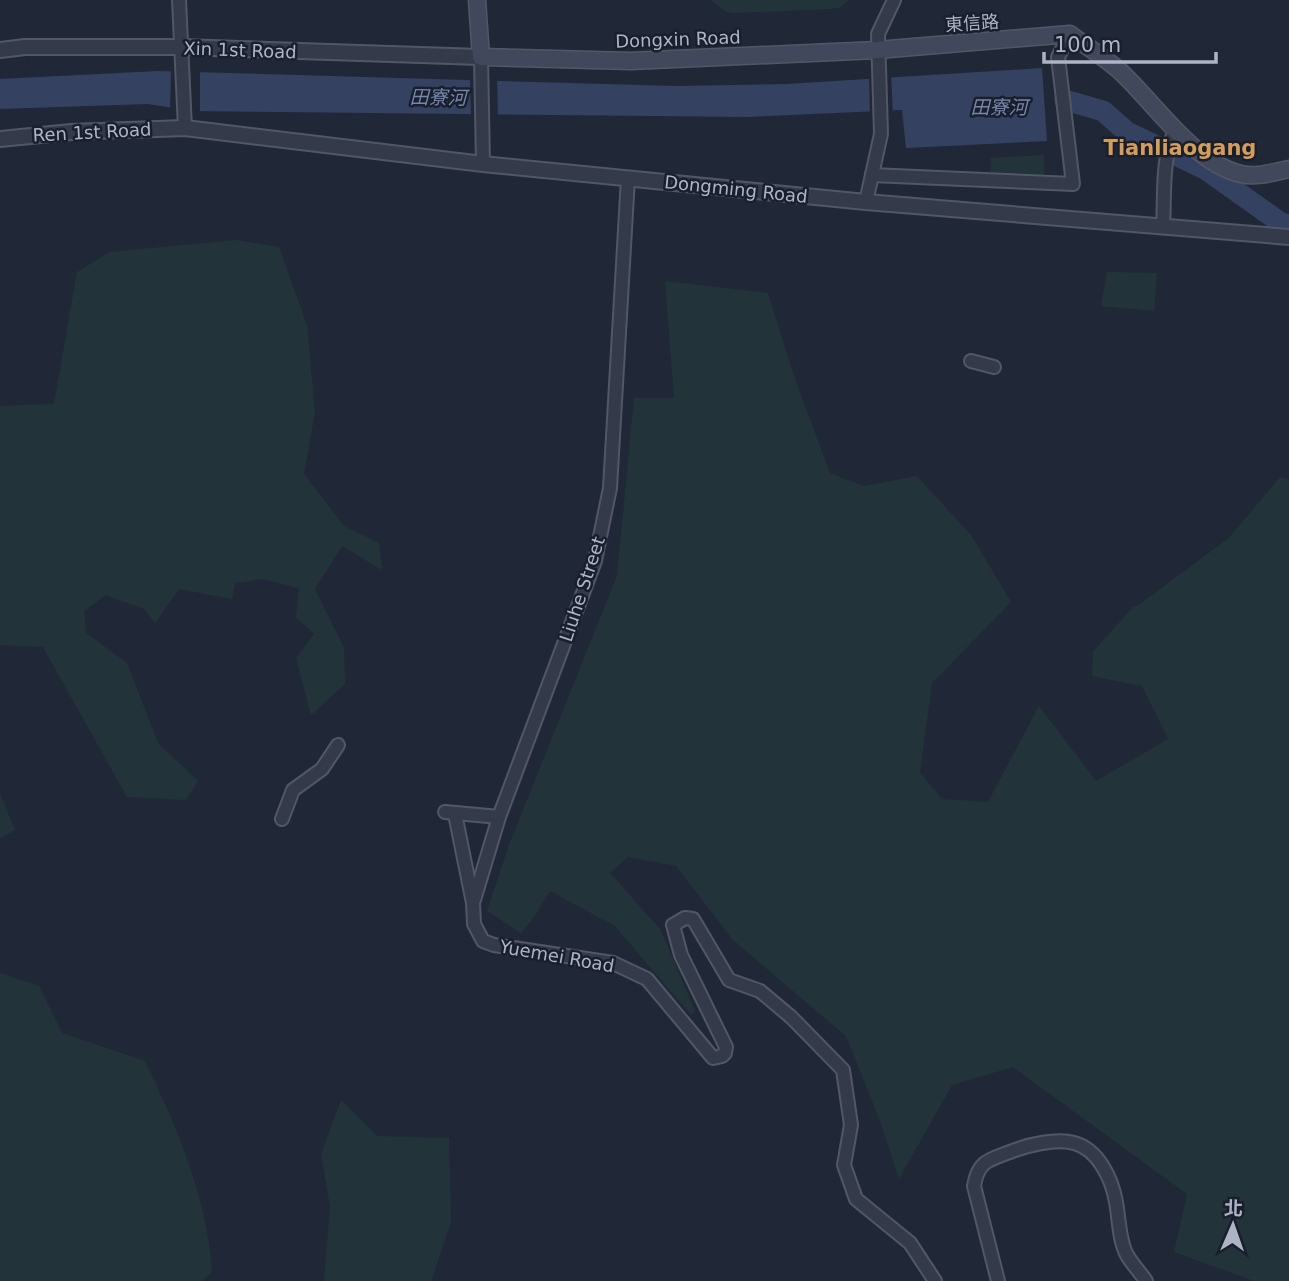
<svg xmlns="http://www.w3.org/2000/svg" width="1289" height="1281" viewBox="0 0 1289 1281" font-family="'DejaVu Sans','Noto Sans TC',sans-serif">
<style>
.green{fill:#223439}
.water{fill:#344160}
.pier{fill:#202838}
.lines{fill:none;stroke-linecap:round;stroke-linejoin:round}
.river{stroke:#344160;stroke-width:21}
.minor-casing{stroke:#515766;stroke-width:16}
.tertiary-casing{stroke:#515766;stroke-width:18}
.secondary-casing{stroke:#515766;stroke-width:19}
.minor{stroke:#343a49;stroke-width:12}
.tertiary{stroke:#343a49;stroke-width:14}
.secondary{stroke:#42485c;stroke-width:16}
.labels{text-anchor:middle;dominant-baseline:central;stroke-width:5;stroke-linejoin:round;paint-order:stroke}
.street-label{font-size:18px;fill:#aeb4c5;stroke:#191f2d}
.water-label{font-size:19px;font-style:italic;fill:#7687ae;stroke:#191f2d}
.quarter-label{font-size:21px;font-weight:bold;fill:#d49d5b;stroke:#191f2d}
</style>
<rect width="100%" height="100%" fill="#202838"/>
<!-- green -->
<g class="green">
<polygon points="711,0 849,0 841,7 831,9 735,13 726,12"/>
<polygon points="1044,155 1044,183 990,181 991,158"/>
<polygon points="236,240 279,247 307,325 315,412 304,474 344,526 379,543 382,570 342,546 315,589 344,648 345,684 311,715 296,658 314,634 296,617 299,588 262,579 235,583 232,599 179,589 155,623 144,609 106,595 84,611 86,633 127,663 158,743 198,781 186,800 127,797 43,647 0,645 0,406 54,404 77,272 110,252"/>
<polygon points="1107,272 1157,273 1154,311 1101,306"/>
<polygon points="665,281 768,293 794,376 830,473 864,486 917,476 971,535 1011,602 932,683 920,773 942,799 988,802 1039,706 1096,781 1168,739 1142,686 1092,676 1093,652 1133,607 1140,604 1229,538 1280,477 1289,480 1289,1281 1254,1281 1174,1252 1187,1194 1013,1067 952,1085 899,1179 879,1118 846,1036 733,940 676,866 628,857 610,873 660,929 695,1011 691,1015 615,926 550,891 532,920 521,933 487,911 510,842 617,576 634,398 674,398"/>
<polygon points="0,793 15,830 0,838"/>
<path d="M 0,973 L 39,986 L 62,1033 L 145,1061 C 177,1128 207,1196 212,1272 L 202,1281 L 0,1281 Z"/>
<polygon points="341,1100 377,1136 449,1138 451,1222 431,1281 324,1281 330,1206 321,1154"/>
</g>
<!-- water -->
<polygon class="water" points="1042,68 1047,141 906,148 902,110 747,117 192,111 148,104 0,109 0,79 158,71 675,86 787,84"/>
<!-- pier -->
<g class="pier">
<polygon points="171,68 200,69 200,115 170,111"/>
<polygon points="891,74 893,114 870,115 869,75"/>
<polygon points="470,77 497,78 498,117 471,117"/>
</g>
<g class="lines">
<!-- river -->
<polyline class="river" points="1065,100 1103,111 1127,132 1205,169 1281,223 1289,225"/>
<defs>
<g id="minor">
<polyline points="179,0 185,128"/>
<polyline points="481,57 483,164"/>
<polyline points="872,175 1073,184 1058,57 1070,34"/>
<polyline points="866,202 881,134 878,34 894,0"/>
<path d="M 1163,226 C 1165,195 1161,157 1176,129"/>
<polyline points="971,361 994,367"/>
<polyline points="445,812 499,817"/>
<polyline points="455,814 473,903 474,924 483,941 494,945 613,963 647,979 713,1058 722,1056 725,1053 726,1047 681,955 673,925 685,918 693,919 729,980 760,991 791,1017 843,1070 851,1125 844,1165 856,1199 910,1243 935,1281"/>
<polyline points="282,819 293,790 322,769 338,745"/>
<polyline points="474,900 499,817 595,561 610,488 628,178"/>
<path d="M 998,1281 L 974,1186 C 978,1161 989,1160 1010,1152 C 1027,1145 1056,1138 1074,1143 C 1098,1149 1112,1179 1116,1202 C 1119,1218 1119,1241 1127,1255 C 1132,1264 1140,1272 1146,1281"/>
</g>
<g id="tertiary">
<polyline points="0,50 25,47 181,47 481,57"/>
<polyline points="0,139 71,132 185,128 483,164 866,202 1289,237"/>
</g>
<path id="secondary" d="M 477,0 L 481,57 L 631,61 L 877,50 L 1070,34 C 1087,47 1107,59 1122,73 C 1156,105 1194,163 1241,174 C 1257,178 1273,172 1289,169"/>
</defs>
<!-- minor casing -->
<use href="#minor" class="minor-casing"/>
<!-- tertiary casing -->
<use href="#tertiary" class="tertiary-casing"/>
<!-- secondary casing -->
<use href="#secondary" class="secondary-casing"/>
<!-- minor -->
<use href="#minor" class="minor"/>
<!-- tertiary -->
<use href="#tertiary" class="tertiary"/>
<!-- secondary -->
<use href="#secondary" class="secondary"/>
</g>
<g class="labels">
<!-- street labels -->
<g class="street-label">
<text transform="translate(972 23) rotate(-4)">東信路</text>
<text transform="translate(678 39) rotate(-2)">Dongxin Road</text>
<text transform="translate(240 50) rotate(2)">Xin 1st Road</text>
<text transform="translate(92 132) rotate(-3)">Ren 1st Road</text>
<text transform="translate(736 189) rotate(6)">Dongming Road</text>
<text transform="translate(582 589) rotate(-72)">Liuhe Street</text>
<text transform="translate(557 956) rotate(10)">Yuemei Road</text>
</g>
<!-- water labels -->
<g class="water-label">
<text transform="translate(438 97) rotate(1)">田寮河</text>
<text x="999" y="107">田寮河</text>
</g>
<!-- quarter labels -->
<g class="quarter-label">
<text x="1180" y="148">Tianliaogang</text>
</g>
</g>
<!-- north arrow -->
<g transform="translate(1233 1225) rotate(2)" stroke="#191f2d" stroke-width="5" paint-order="stroke">
<path d="M0-5L12 26L0 18L-12 26Z" fill="#aeb4c5"/>
<text y="-10" font-size="19" font-weight="bold" text-anchor="middle" fill="#aeb4c5">北</text>
</g>
<!-- scale -->
<path d="M1044 52v10h172v-10" fill="none" stroke="#aeb4c5" stroke-width="3.5"/>
<text x="1054" y="52" font-size="21" fill="#aeb4c5" stroke="#191f2d" stroke-width="5" paint-order="stroke">100 m</text>
</svg>
